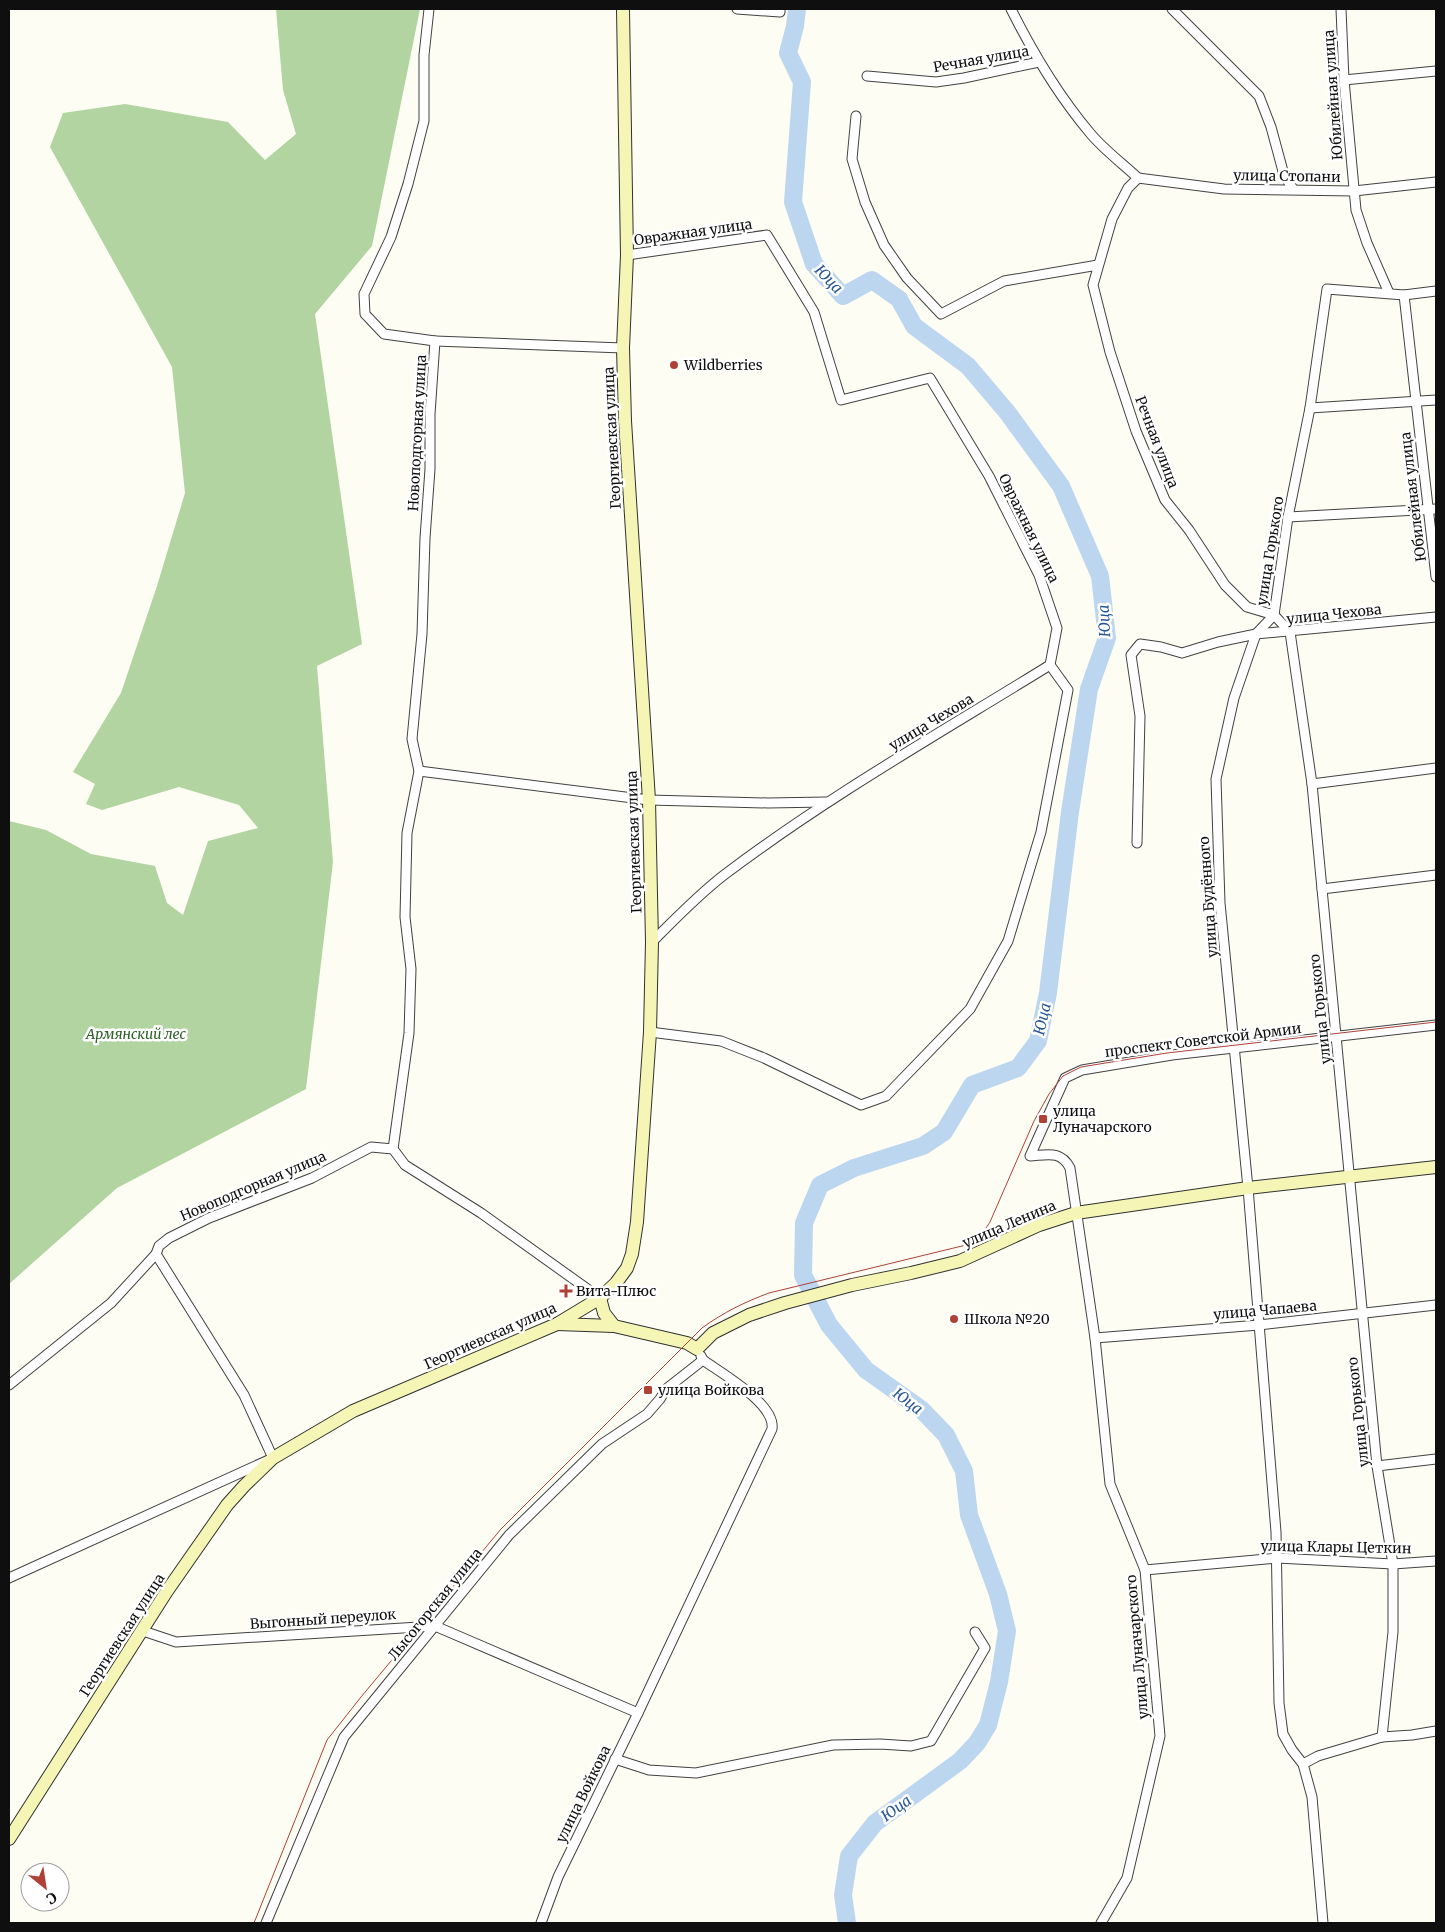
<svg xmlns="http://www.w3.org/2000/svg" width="1445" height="1932" viewBox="0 0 1445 1932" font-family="Merriweather,serif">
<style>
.forest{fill:#b1d4a0}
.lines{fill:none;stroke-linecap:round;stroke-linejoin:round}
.river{stroke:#bdd6ef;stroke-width:18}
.minor-casing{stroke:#424242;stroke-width:11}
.secondary-casing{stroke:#313131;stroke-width:14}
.minor{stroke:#fff;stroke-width:9}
.secondary{stroke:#f5f6b5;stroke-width:12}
.tram{stroke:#af4037;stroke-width:1}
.poi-dot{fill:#af4037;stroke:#fff;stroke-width:2}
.labels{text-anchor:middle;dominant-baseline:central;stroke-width:5;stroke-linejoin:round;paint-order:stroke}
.street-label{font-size:14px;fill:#0f0f0f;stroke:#fff}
.poi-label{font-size:14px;fill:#0f0f0f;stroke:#fff;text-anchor:start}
.park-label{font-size:14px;font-style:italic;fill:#2b6026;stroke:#fff}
.water-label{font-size:15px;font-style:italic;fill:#265693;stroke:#fff}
</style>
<rect width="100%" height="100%" fill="#fdfdf3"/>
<!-- forest -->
<polygon class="forest" points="276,9 420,9 372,246 315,314 362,644 317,666 333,862 306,1089 117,1188 9,1284 9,821 46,830 91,854 155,866 167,903 183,915 208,841 258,828 239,805 179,787 102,810 86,804 95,784 73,772 121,693 157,586 185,493 172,367 50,147 63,113 125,104 228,122 265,160 296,134 283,90"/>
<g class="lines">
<!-- river -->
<polyline class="river" points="797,9 795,26 788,53 802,82 793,202 814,264 843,296 872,280 899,299 914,326 968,366 1007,412 1061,486 1100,576 1107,638 1089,689 1070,812 1048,993 1038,1041 1018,1068 972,1085 944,1132 923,1146 854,1168 820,1185 804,1223 803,1275 829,1325 866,1370 921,1409 946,1435 964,1471 969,1515 998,1594 1007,1631 999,1682 988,1725 977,1743 960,1761 875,1823 849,1856 843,1895 847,1923"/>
<defs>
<g id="minor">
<polyline points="737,9 780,12 780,9"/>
<path d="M 1011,9 C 1033,53 1058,95 1090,133 C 1103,149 1122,163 1138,178 L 1128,188 L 1112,219 L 1093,285 L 1110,352 L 1136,431 L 1165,500 L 1189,530 L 1225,585 L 1247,607 L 1274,615 L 1256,634 L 1234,698 L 1216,779 L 1220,903 L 1248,1188 L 1276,1532 L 1279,1703 L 1283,1734 L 1292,1750 L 1303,1764 L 1312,1797 L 1323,1923"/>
<polyline points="1172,9 1259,96 1271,127 1284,175 1293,189"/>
<polyline points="1341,9 1344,80 1356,210 1367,243 1389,293"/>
<polyline points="867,76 936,82 964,78 1039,62"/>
<polyline points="1344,80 1436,71"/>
<polyline points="856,116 852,159 865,202 884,245 907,278 941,314 1004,281 1098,265"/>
<polyline points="1138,178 1224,189 1354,191 1436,182"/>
<polyline points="627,255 767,235 814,312 841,400 930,378 989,476 1039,575 1057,628 1050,665 1068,690 1041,832 1008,941 970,1009 886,1096 861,1105 764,1058 721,1041 650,1032"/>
<polyline points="1404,295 1436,577"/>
<polyline points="435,341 623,348"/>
<polyline points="1310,408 1436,400"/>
<polyline points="1288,517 1436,509"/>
<polyline points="419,771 649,800 768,803 826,802"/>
<polyline points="1312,784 1436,768"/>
<polyline points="1137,843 1140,716 1131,655 1140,644 1161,647 1182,653 1218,642 1256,634 1436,617"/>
<polyline points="1322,889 1436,875"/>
<path d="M 652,942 C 675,919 698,895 724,875 C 827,797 940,733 1050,665"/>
<polyline points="393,1149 405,1165 481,1213 600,1298"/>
<polyline points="1095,1338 1259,1325 1436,1305"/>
<polyline points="9,1385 111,1303 156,1254 159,1246 169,1238 209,1218 312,1178 371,1147 393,1149 409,1033 411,969 405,917 407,833 419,771 412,739 422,634 425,538 430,469 430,414 435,341 384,334 365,314 364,294 391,237 408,184 424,121 424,55 429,9"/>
<polyline points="1377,1466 1436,1459"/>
<polyline points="1145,1570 1277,1558 1393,1564 1436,1561"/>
<polyline points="9,1578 273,1458 244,1395 156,1254"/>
<polyline points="143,1631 176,1642 435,1626 638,1713"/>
<polyline points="1382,1737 1393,1632 1393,1564 1377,1466 1312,784 1290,632 1274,615 1288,517 1310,408 1327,289 1404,295 1436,291"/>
<polyline points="615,1759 649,1770 696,1773 833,1745 880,1744 911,1746 931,1741 985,1648 975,1632"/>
<polyline points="1303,1764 1318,1756 1382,1737 1412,1735 1436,1731"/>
<polyline points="266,1923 344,1737 509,1535 602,1444 647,1414 660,1399 666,1389 703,1360"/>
<path d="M 541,1923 L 558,1877 L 638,1713 L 772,1429 C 776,1404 721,1373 703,1360 L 701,1356"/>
<path d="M 1101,1923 L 1127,1878 L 1160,1736 L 1145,1570 L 1110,1484 L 1095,1338 L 1070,1168 C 1061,1150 1047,1155 1030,1156 L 1065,1078 L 1082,1070 L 1172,1055 L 1436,1025"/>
</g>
<g id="secondary">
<polyline points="600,1298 604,1313 614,1326"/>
<polyline points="557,1324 614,1326 687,1343 697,1349 713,1333 749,1315 785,1303 852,1285 911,1273 960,1261 1039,1225 1076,1213 1248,1188 1436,1167"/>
<polyline points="9,1839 167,1591 227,1505 244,1486 273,1458 353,1411 557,1324 600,1298 616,1283 627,1268 632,1254 637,1222 650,1032 652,942 649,800 625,421 623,348 627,255 623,9"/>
</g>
</defs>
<!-- minor casing -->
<use href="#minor" class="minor-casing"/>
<!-- secondary casing -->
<use href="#secondary" class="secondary-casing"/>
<!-- minor -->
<use href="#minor" class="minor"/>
<!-- secondary -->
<use href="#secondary" class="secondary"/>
<!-- tram -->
<path class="tram" d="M 254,1923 L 327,1740 L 361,1697 L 501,1529 L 702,1328 C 724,1312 745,1302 769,1293 L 966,1245 L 980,1237 L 990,1222 L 1034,1121 L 1049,1094 L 1063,1076 L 1081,1067 L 1167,1053 L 1436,1022"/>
</g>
<!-- markers -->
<g class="poi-dot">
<circle cx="674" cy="365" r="5"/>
<rect x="1038" y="1114" width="10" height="10" rx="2.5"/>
<path d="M563.5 1283.5h5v5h5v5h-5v5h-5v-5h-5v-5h5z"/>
<circle cx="954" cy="1319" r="5"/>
<rect x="643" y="1385" width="10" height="10" rx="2.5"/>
</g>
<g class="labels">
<!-- street labels -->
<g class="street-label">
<text transform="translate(981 59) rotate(-10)">Речная улица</text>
<text transform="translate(1333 95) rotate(-94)">Юбилейная улица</text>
<text transform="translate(1287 176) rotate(1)">улица Стопани</text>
<text transform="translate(693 232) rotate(-8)">Овражная улица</text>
<text transform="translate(417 433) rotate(-87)">Новоподгорная улица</text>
<text transform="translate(612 438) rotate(-93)">Георгиевская улица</text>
<text transform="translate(1157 442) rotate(69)">Речная улица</text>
<text transform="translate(1413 497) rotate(-97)">Юбилейная улица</text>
<text transform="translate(1029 528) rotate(64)">Овражная улица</text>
<text transform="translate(1270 551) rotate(-81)">улица Горького</text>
<text transform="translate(1334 614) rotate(-6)">улица Чехова</text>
<text transform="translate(931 722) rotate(-31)">улица Чехова</text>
<text transform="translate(634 842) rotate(-92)">Георгиевская улица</text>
<text transform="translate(1208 897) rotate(-94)">улица Будённого</text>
<text transform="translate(1320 1009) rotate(-96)">улица Горького</text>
<text transform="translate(1203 1040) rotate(-7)">проспект Советской Армии</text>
<text transform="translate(253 1186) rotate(-23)">Новоподгорная улица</text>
<text transform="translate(1009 1224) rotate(-23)">улица Ленина</text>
<text transform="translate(1265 1310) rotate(-5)">улица Чапаева</text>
<text transform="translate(490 1336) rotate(-24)">Георгиевская улица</text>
<text transform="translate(1358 1412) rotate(-96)">улица Горького</text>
<text transform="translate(1336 1547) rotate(1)">улица Клары Цеткин</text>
<text transform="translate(435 1604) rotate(-51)">Лысогорская улица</text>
<text transform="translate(323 1619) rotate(-4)">Выгонный переулок</text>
<text transform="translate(122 1635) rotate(-57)">Георгиевская улица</text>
<text transform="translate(1137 1647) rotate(-95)">улица Луначарского</text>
<text transform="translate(583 1794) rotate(-64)">улица Войкова</text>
</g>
<!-- poi labels -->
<g class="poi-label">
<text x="684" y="365">Wildberries</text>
<text x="1053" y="1111">улица<tspan x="1053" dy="16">Луначарского</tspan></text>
<text x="576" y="1291">Вита-Плюс</text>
<text x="964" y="1319">Школа №20</text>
<text x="658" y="1390">улица Войкова</text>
</g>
<!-- park labels -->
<g class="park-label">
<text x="136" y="1034">Армянский лес</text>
</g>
<!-- water labels -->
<g class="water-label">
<text transform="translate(829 279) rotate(46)">Юца</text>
<text transform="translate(1104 621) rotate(-93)">Юца</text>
<text transform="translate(1042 1019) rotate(-77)">Юца</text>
<text transform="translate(908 1401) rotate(37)">Юца</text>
<text transform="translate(896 1808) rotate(-36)">Юца</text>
</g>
</g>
<!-- border -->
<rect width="1445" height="1932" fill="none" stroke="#0f0f0f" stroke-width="20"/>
<!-- north arrow -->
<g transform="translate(45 1887) rotate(150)"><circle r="24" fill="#ffffff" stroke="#9f9f9f"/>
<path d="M0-4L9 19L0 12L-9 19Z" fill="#af4037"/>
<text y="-8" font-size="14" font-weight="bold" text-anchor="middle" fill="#0f0f0f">С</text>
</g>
</svg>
